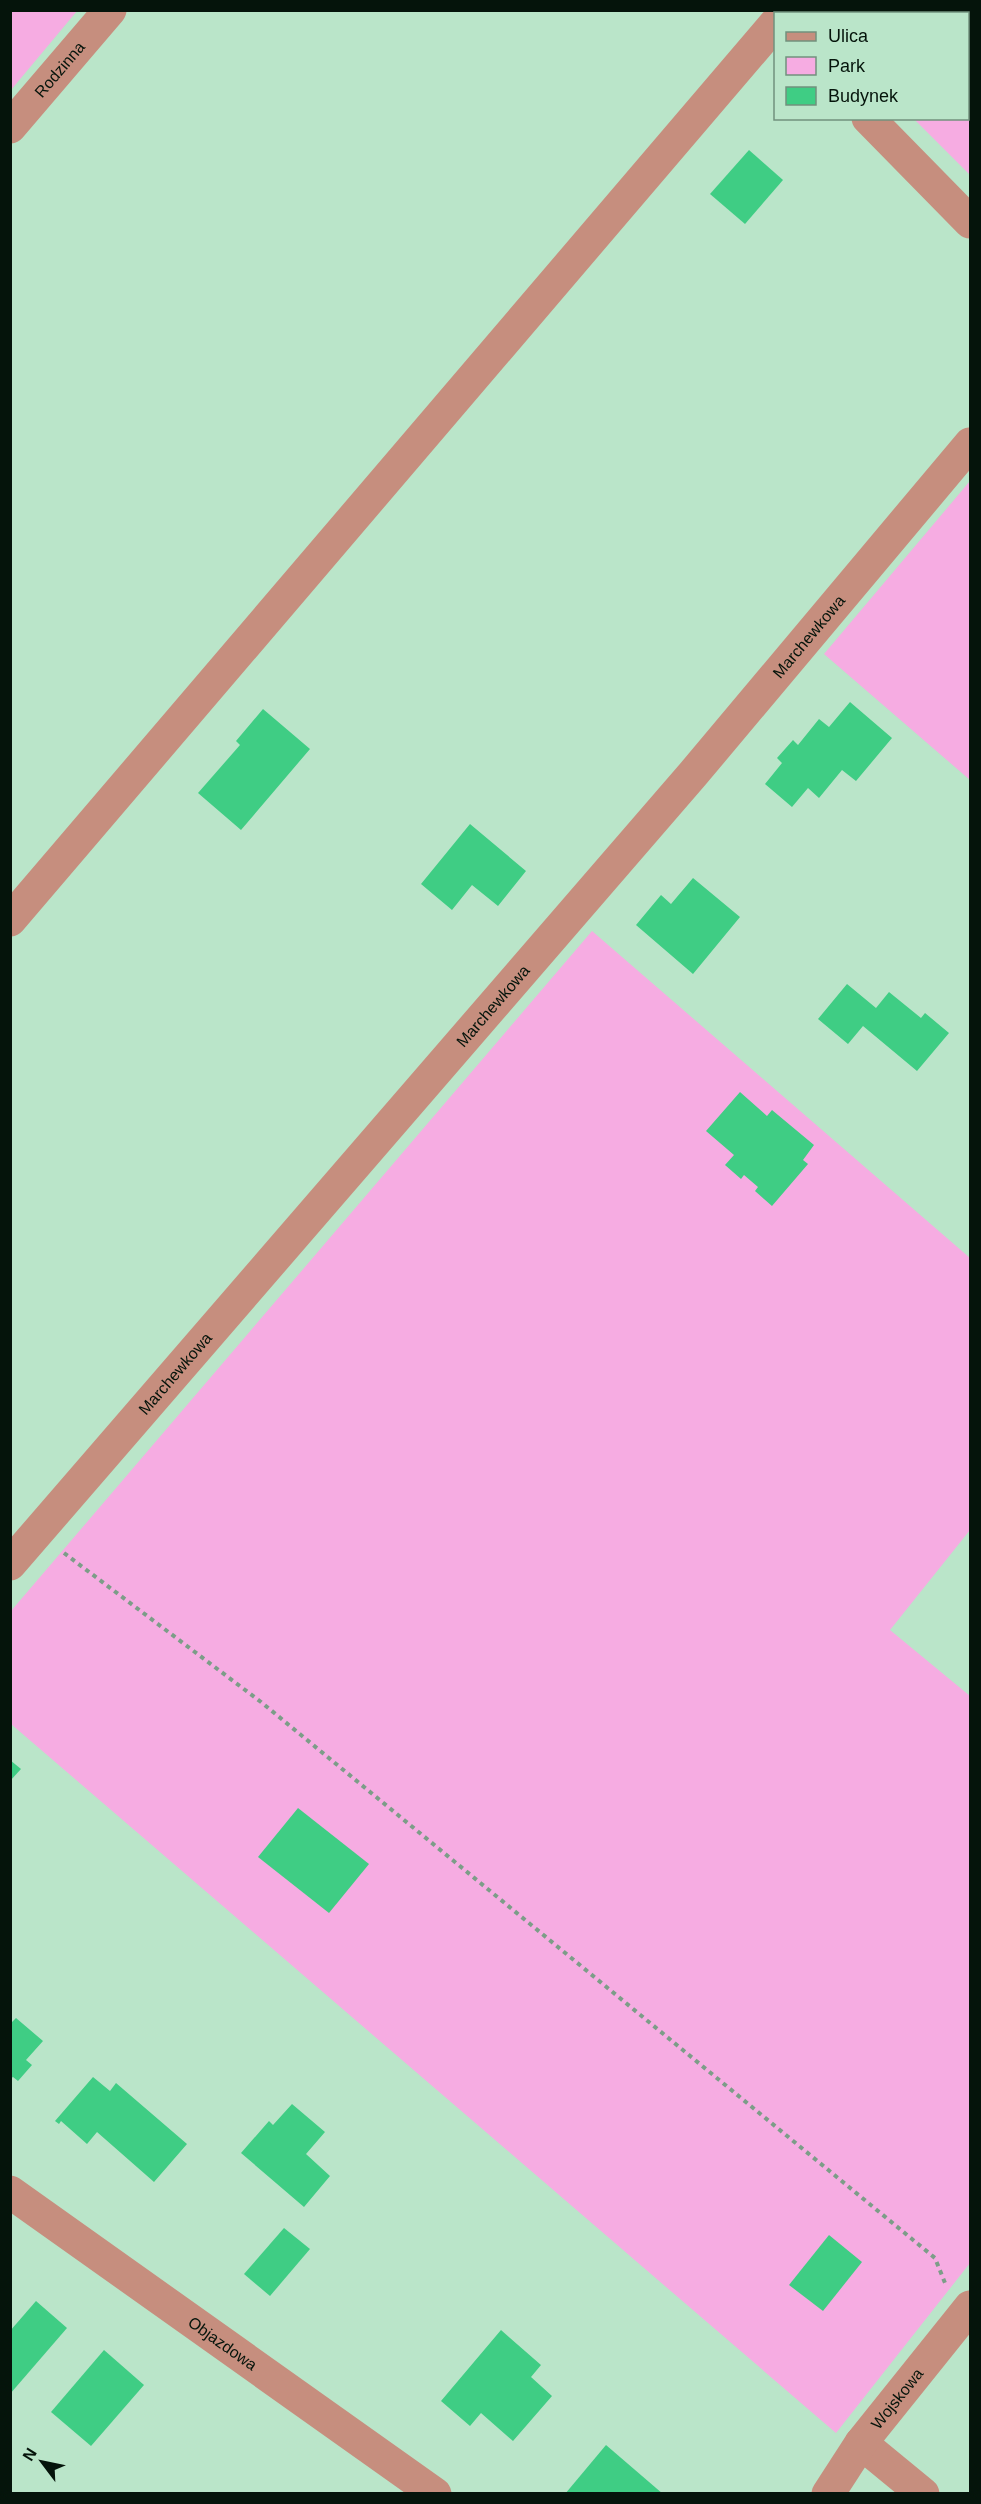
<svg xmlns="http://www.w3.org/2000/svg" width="981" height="2504" viewBox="0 0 981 2504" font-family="Helvetica,sans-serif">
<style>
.green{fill:#f6ace2}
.building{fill:#3fcd84}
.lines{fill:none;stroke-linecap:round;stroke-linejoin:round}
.path{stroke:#7c9d88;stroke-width:4;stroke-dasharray:4.5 4.5;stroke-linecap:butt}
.street{stroke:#c68e7e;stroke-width:33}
.labels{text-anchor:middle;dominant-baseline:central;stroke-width:6;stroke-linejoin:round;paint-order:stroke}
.street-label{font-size:16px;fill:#05140b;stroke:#bae5c9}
</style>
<rect width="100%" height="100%" fill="#bae5c9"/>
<!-- green -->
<g class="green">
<polygon points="11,10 77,11 11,90 10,11"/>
<polygon points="806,11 970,11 970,175 914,119 968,118 968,14 809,14"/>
<polygon points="970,481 970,780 824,654"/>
<polygon points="592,931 970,1258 970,1530 890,1630 970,1696 970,2263 836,2433 11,1724 11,1611"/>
</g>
<!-- building -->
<g class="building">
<polygon points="749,150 783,180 745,224 710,194"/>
<polygon points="850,702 892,738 856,781 842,770 819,798 808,788 792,807 765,784 782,763 777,758 793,740 798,745 819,719 829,727"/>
<polygon points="263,709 310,749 241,830 198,793 240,745 236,741"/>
<polygon points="470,824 526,871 498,906 472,885 452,910 421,884"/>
<polygon points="693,878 740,917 693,974 636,925 661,895 671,904"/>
<polygon points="847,984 876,1008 889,992 921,1018 925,1013 949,1033 917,1071 863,1026 848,1044 818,1019"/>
<polygon points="740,1092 767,1116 772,1110 814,1145 803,1160 808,1164 772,1206 755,1191 758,1187 744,1175 741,1179 725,1165 734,1155 706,1131"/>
<polygon points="10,1760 21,1769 10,1781"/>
<polygon points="298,1808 369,1864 329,1913 258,1857"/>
<polygon points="16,2018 43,2041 26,2060 32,2065 18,2081 13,2077 10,2079 10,2024"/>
<polygon points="93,2077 110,2091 116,2083 187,2144 154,2182 97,2132 87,2144 61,2121 59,2124 55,2121"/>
<polygon points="292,2104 325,2132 306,2154 330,2176 304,2207 241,2153 269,2121 273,2125"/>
<polygon points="284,2228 310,2249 270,2296 244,2274"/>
<polygon points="829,2235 862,2262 823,2311 789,2285"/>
<polygon points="36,2301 67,2328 10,2394 10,2331"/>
<polygon points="501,2330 541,2365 531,2377 552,2396 513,2441 481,2413 470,2426 441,2401"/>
<polygon points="104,2350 144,2385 91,2446 51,2412"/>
<polygon points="606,2445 663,2494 565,2494"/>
</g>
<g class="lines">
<!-- path -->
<polyline class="path" points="64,1553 261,1702 935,2258 945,2283"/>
<!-- street -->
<g class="street">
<polyline points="868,118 970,222"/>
<path id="s1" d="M 10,127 L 110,10"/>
<polyline points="10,920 775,24"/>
<path id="s2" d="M 10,1564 L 693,774 L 970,444"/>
<path id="s3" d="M 10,2192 L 435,2494"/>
<polyline points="861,2443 923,2494"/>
<path id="s4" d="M 828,2494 L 861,2443 L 970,2307"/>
</g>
</g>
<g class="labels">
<!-- street labels -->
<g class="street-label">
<text stroke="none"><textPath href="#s1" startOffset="76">Rodzinna</textPath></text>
<text stroke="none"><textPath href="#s2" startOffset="1224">Marchewkowa</textPath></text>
<text stroke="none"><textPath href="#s2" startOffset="738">Marchewkowa</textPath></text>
<text stroke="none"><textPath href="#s2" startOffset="252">Marchewkowa</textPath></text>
<text stroke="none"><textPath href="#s3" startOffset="261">Objazdowa</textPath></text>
<text stroke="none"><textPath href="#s4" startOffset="118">Wojskowa</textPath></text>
</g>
</g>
<!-- border -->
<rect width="981" height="2504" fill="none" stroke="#05140b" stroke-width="24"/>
<!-- legend -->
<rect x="774" y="12" width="195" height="108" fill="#bae5c9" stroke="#72917d" stroke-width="1.5"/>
<rect x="786" y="32" width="30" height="9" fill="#c68e7e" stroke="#72917d" stroke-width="1.5"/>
<text x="828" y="42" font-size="18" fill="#05140b">Ulica</text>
<rect x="786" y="57" width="30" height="18" fill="#f6ace2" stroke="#72917d" stroke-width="1.5"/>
<text x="828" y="72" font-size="18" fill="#05140b">Park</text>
<rect x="786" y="87" width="30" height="18" fill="#3fcd84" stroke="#72917d" stroke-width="1.5"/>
<text x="828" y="102" font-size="18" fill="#05140b">Budynek</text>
<!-- north arrow -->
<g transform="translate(42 2462) rotate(302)" stroke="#bae5c9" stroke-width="4.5" paint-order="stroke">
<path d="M0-4.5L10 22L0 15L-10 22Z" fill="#05140b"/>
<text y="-9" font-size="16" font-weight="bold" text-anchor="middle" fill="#05140b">N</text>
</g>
</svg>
